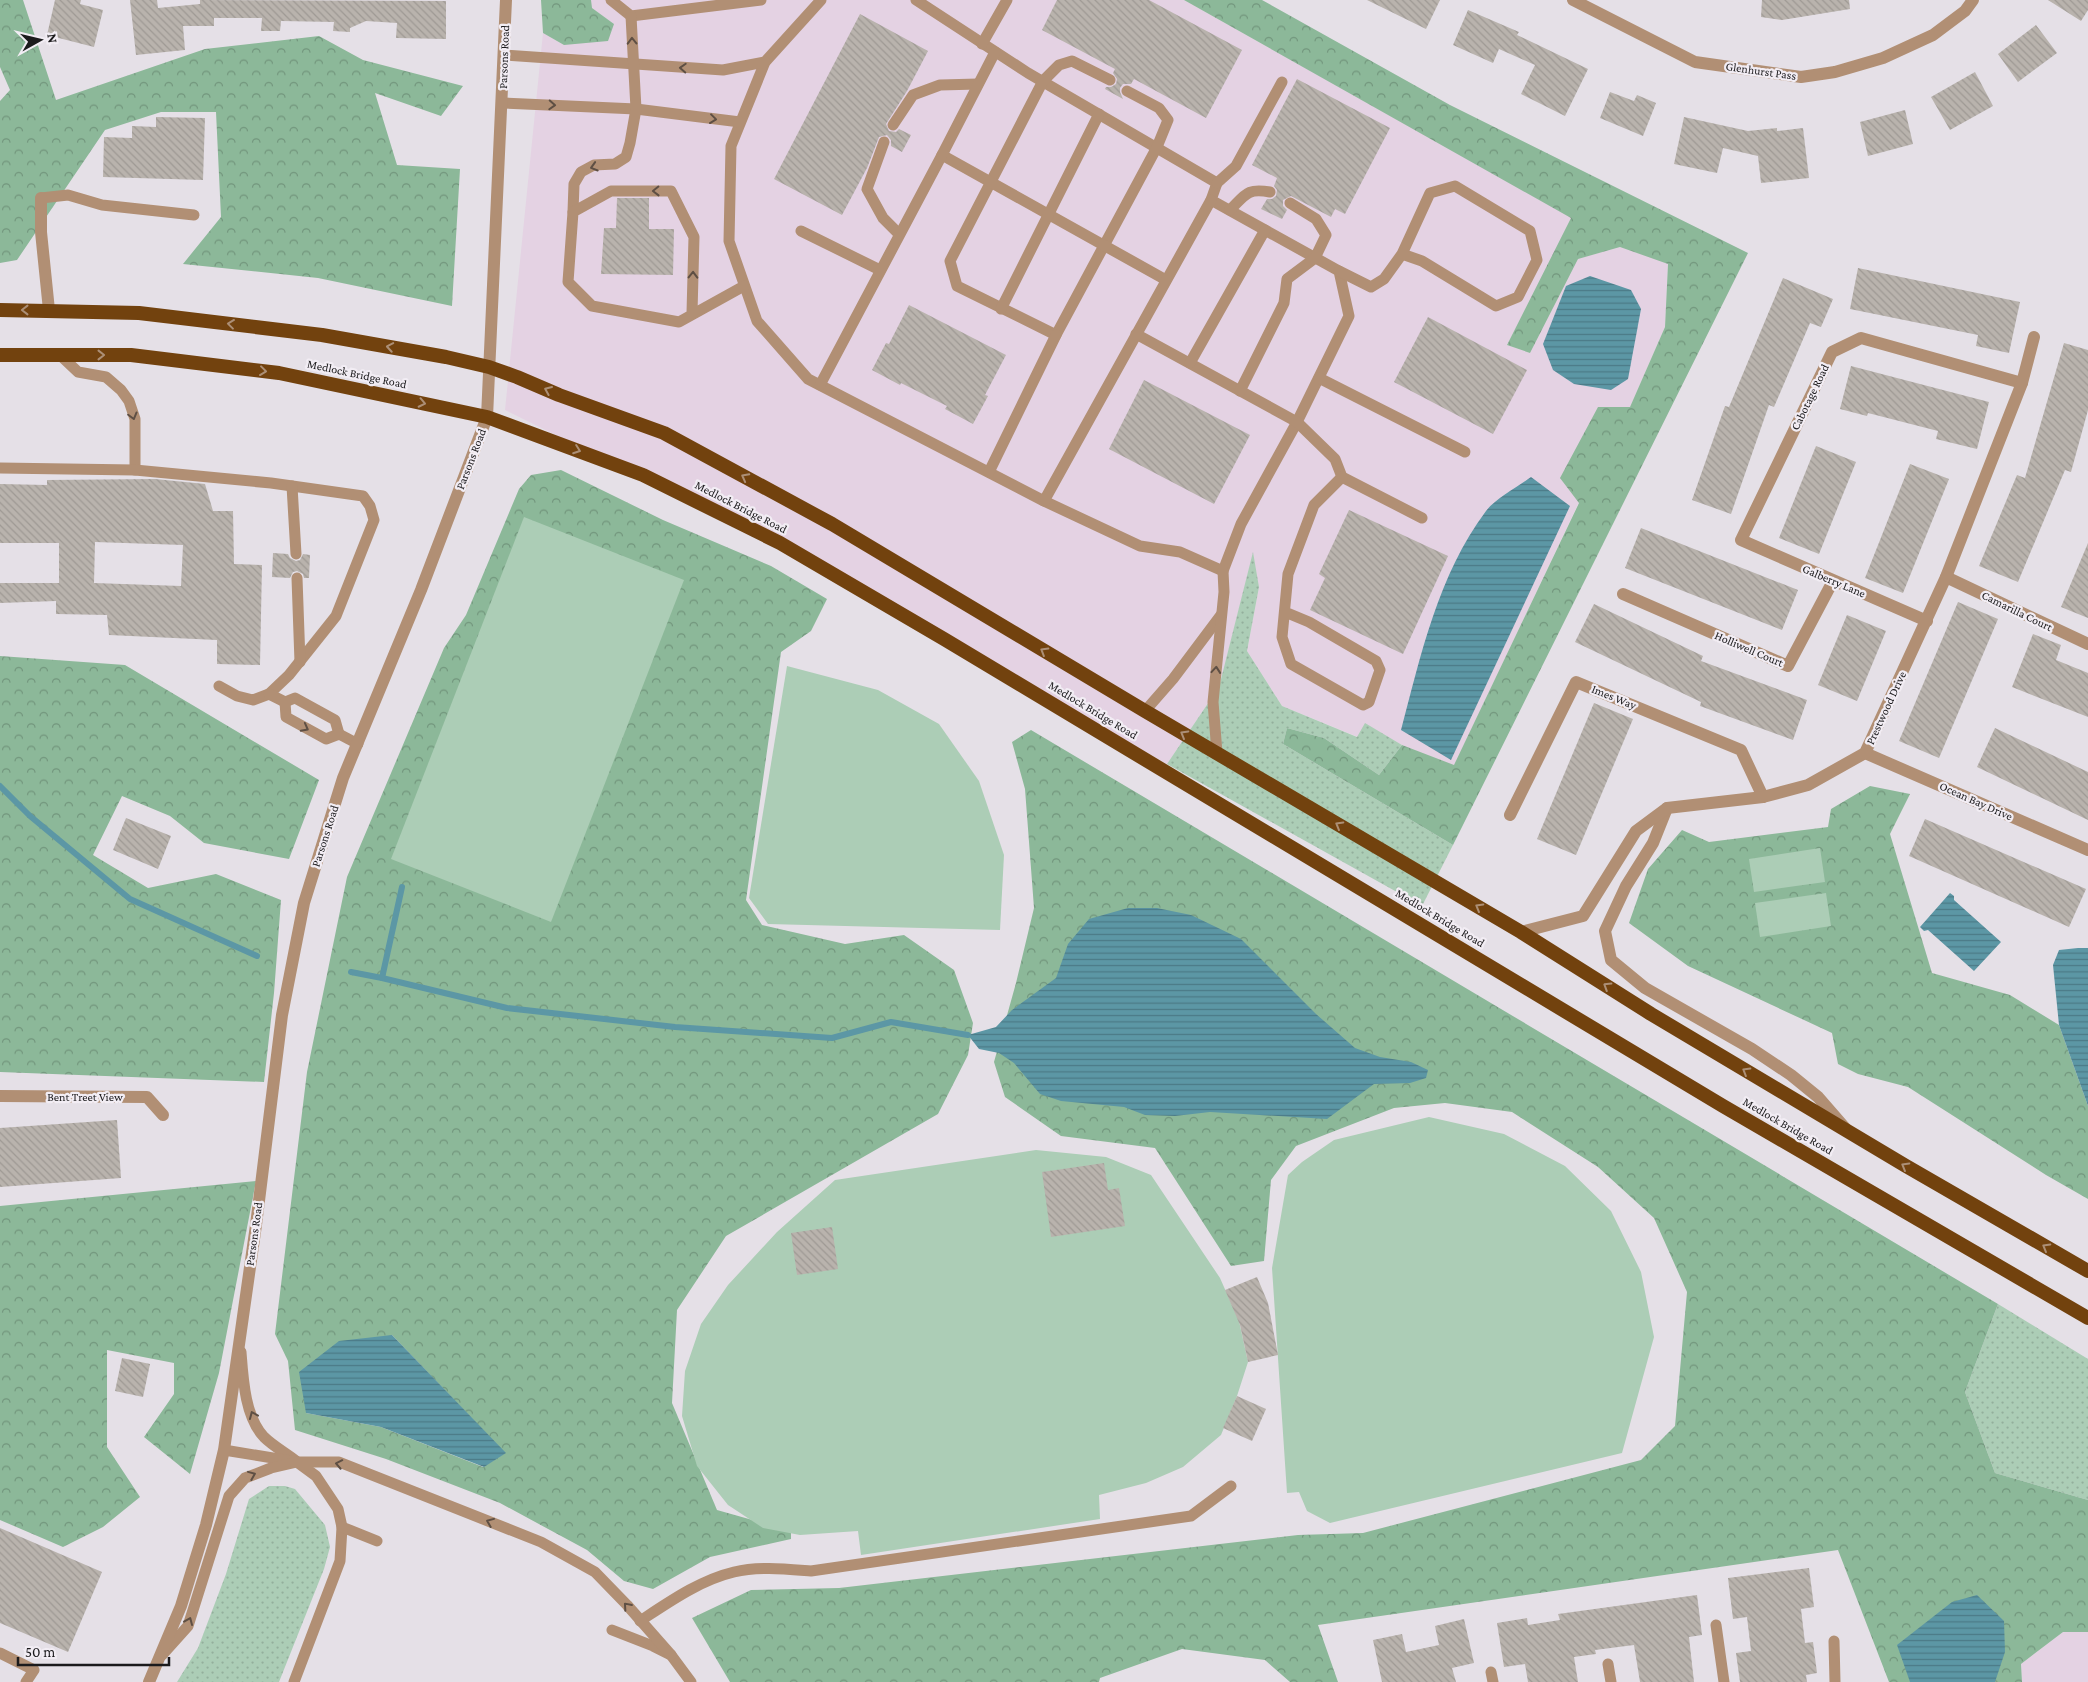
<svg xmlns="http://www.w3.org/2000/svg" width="2088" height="1682" viewBox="0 0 2088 1682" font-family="'Crimson Pro',serif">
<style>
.commercial{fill:#e4d2e3}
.grass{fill:url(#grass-dots)}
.forest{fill:url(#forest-crowns);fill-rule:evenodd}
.pitch{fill:#accdb6}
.water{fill:url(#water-rules)}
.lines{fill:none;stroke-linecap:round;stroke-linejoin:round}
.stream{stroke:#5c97a5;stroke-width:6}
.building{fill:url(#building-back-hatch);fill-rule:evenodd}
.service{stroke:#b18f74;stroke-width:11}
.minor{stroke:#b18f74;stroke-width:12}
.trunk{stroke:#72420e;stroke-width:14}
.oneway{stroke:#5e4f44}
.oneway2{stroke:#ac8f76}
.labels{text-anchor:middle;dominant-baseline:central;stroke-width:4.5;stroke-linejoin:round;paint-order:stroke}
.street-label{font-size:12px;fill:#1b1a1c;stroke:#f2edf4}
</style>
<defs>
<pattern id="grass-dots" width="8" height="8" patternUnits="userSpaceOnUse" patternTransform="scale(1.25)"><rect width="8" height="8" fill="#accdb6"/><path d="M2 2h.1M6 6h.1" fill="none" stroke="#93af9c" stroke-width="1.8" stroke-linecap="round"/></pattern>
<pattern id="forest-crowns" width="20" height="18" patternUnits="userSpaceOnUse" patternTransform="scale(1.25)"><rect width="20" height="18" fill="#8cb899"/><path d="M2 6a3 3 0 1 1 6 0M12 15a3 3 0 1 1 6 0" fill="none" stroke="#72957c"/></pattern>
<pattern id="water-rules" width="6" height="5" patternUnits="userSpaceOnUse" patternTransform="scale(1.25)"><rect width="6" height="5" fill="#5c97a5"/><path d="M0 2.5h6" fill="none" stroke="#4b7a86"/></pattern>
<pattern id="building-back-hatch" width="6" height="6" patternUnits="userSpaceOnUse" patternTransform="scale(1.25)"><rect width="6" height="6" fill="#b9b3ad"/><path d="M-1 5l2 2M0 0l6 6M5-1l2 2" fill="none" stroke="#9e9994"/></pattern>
</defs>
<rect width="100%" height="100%" fill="#e5e0e7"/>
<!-- commercial -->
<g class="commercial">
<polygon points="591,0 1184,0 1572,218 1507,345 1530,353 1577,259 1620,247 1668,263 1665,327 1630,407 1579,502 1454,766 1402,745 1365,724 1358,737 1282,706 1247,651 1259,587 1253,554 1219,687 1167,764 801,556 505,410 543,33 564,45 614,24 591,8"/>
<polygon points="2063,1632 2088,1632 2088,1682 2022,1682 2021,1664"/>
</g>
<!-- grass -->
<g class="grass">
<polygon points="1253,552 1259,587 1247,651 1282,706 1357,737 1365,723 1402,745 1379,775 1324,738 1287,728 1283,744 1453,845 1422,906 1167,764 1219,687"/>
<polygon points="1998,1304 2088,1359 2088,1500 1995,1473 1965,1392"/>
<polygon points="269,1486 285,1486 295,1489 325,1525 330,1547 324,1569 279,1682 177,1682 198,1648 226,1574 249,1499"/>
</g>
<!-- forest -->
<g class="forest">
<polygon points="0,0 23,0 56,100 205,49 319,36 363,60 463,86 441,116 375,93 397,165 460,169 452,306 318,278 183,264 221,217 216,112 161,112 105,130 17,260 0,263 0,101 10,90 0,67"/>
<polygon points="541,0 591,0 592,8 614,24 608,41 564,45 543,33"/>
<polygon points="1184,0 1262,0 1450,105 1748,253 1453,845 1283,744 1287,728 1324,738 1379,775 1402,745 1454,765 1579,503 1560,478 1598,407 1630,407 1665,327 1668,264 1620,247 1578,259 1530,353 1507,345 1571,218"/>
<path d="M 561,470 L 663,520 L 771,566 L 827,599 L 811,631 L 781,652 L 746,900 L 762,925 L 845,944 L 904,935 L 954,970 L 973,1023 L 968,1055 L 938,1114 L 726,1236 L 677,1310 L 672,1403 L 717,1510 L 791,1531 L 791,1539 L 710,1557 L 653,1589 L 624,1581 L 587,1550 L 500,1503 L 386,1459 L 295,1430 L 288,1361 L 275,1334 L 307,1072 L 347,877 L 444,648 L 466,615 L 519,489 L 531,475 ZM 392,1335 L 505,1453 L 483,1467 L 381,1427 L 306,1413 Z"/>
<polygon points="0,656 125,665 319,780 289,859 204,843 170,816 122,796 93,855 148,888 216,874 281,900 274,993 264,1082 0,1072"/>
<polygon points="1031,730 1998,1304 1965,1392 1995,1473 2088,1500 2088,1632 2063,1632 2021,1664 2022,1682 1889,1682 1838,1550 1318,1625 1338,1682 1290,1682 1265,1660 1182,1649 1100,1678 1099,1682 730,1682 692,1618 751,1590 839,1588 1298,1535 1363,1533 1641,1460 1675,1426 1687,1292 1654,1218 1598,1167 1512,1112 1445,1103 1394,1108 1296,1146 1271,1180 1264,1261 1231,1266 1155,1148 1061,1136 1005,1097 994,1062 1016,983 1034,908 1025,789 1012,742"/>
<polygon points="1870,786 1910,794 1890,834 1932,973 2010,995 2059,1025 2088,1106 2088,1199 2046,1175 1908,1087 1858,1074 1838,1064 1832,1033 1688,966 1629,923 1648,869 1682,830 1709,842 1828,827 1831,809"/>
<polygon points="256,1181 219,1373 190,1474 144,1437 174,1394 174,1363 107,1350 107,1447 140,1497 103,1527 63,1547 0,1520 0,1206"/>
</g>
<!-- pitch -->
<g class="pitch">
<polygon points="524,517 684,580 551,922 391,859"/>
<polygon points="787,666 878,690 939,724 979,781 1004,855 1000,930 768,924 749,898"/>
<polygon points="1820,848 1825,882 1754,892 1749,859"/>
<polygon points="1826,893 1831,926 1760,937 1755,903"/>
<polygon points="1429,1117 1504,1134 1565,1166 1611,1211 1641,1272 1654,1337 1622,1453 1330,1523 1307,1511 1299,1492 1287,1493 1272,1268 1288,1175 1302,1162 1334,1140"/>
<polygon points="1036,1150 1106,1157 1151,1175 1220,1278 1239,1321 1248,1362 1237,1396 1221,1435 1183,1467 1146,1483 1099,1495 1100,1519 861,1555 858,1531 800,1535 763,1528 728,1505 697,1466 682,1416 685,1371 701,1324 728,1285 777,1232 835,1180"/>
</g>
<!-- water -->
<g class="water">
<polygon points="1590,276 1631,290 1641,309 1628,379 1611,390 1574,384 1553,370 1543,344 1566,286"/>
<path d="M 1531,477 L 1570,506 L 1451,760 L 1401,730 C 1421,655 1438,575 1486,511 C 1495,499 1519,486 1531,477 Z"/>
<polygon points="1950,893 1954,896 1954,900 2001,942 1974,971 1928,930 1924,931 1920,927"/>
<polygon points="1128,908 1157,908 1191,915 1241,939 1316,1014 1355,1048 1380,1057 1411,1062 1428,1070 1426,1078 1410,1083 1374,1084 1327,1119 1210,1112 1175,1116 1145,1115 1124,1107 1061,1101 1040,1094 1014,1063 999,1053 979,1049 968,1035 996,1027 1012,1010 1056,978 1068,944 1089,919"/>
<polygon points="2078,948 2088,948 2088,1106 2059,1025 2053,965 2059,950"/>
<polygon points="392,1335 506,1453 484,1467 381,1427 306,1413 299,1372 339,1341"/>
<polygon points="1977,1595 2004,1621 2005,1652 1995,1682 1910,1682 1897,1645 1952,1602"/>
</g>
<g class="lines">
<!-- stream -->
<g class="stream">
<polyline points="0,786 30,816 130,899 257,956"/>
<polyline points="351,972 382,978 507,1008 675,1027 832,1038 891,1022 968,1035"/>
<polyline points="382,978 402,887"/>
</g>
</g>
<!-- building -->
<g class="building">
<polygon points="55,0 81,0 80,4 103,10 94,47 47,35"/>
<polygon points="130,0 157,0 158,8 200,4 200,0 446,1 446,39 396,38 397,23 366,21 350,28 350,32 333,31 334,22 281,21 280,31 261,31 262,18 214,18 214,26 183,26 185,50 136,55"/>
<polygon points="1057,0 1149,0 1242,50 1206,118 1134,79 1131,84 1123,84 1120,88 1120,92 1123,99 1105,89 1106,87 1111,87 1116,84 1117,79 1113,73 1115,69 1042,30"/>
<polygon points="1367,0 1440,0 1426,29"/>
<polygon points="1762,0 1849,0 1850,9 1782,20 1761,17"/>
<polygon points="2048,0 2088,0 2088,10 2081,21"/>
<polygon points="1468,10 1519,32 1517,35 1588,69 1565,116 1521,94 1535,65 1499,49 1493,63 1453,45"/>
<polygon points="860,14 928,51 907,91 886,124 889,131 896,132 899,129 911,135 902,152 891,146 891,140 887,135 879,137 867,168 842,215 774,179"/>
<polygon points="2036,25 2057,53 2018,82 1998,54"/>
<polygon points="1975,72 1993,106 1950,130 1931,97"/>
<polygon points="1297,79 1390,128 1345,214 1335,209 1331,217 1291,196 1283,200 1283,206 1287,210 1282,219 1261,209 1267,199 1272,199 1276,196 1277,190 1274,186 1277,178 1252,165"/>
<polygon points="1610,92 1634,101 1637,95 1656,103 1643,136 1600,118"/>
<polygon points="1905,110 1913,144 1868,156 1860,122"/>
<polygon points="156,117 205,118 203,180 103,177 104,137 132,138 132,126 156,127"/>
<polygon points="1684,117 1748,131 1777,128 1777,131 1803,128 1809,178 1761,183 1758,156 1723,148 1717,173 1674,164"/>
<polygon points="617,198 649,198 649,229 674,229 673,275 601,274 604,228 616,228"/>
<polygon points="1858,268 2020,302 2009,353 1976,346 1978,335 1850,309"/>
<polygon points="1783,278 1833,299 1821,327 1810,323 1774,407 1769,405 1731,514 1692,500 1725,406 1729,407"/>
<polygon points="909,305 1006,355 985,395 988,396 973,424 945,409 947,406 901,383 900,385 872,370 886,343 889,344"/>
<polygon points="1428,317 1527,370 1493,434 1394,382"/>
<polygon points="2064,343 2088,350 2088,410 2071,472 2065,470 2018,582 1979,566 2017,475 2025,478"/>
<polygon points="1851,366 1989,402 1977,449 1936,439 1938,431 1868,413 1867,416 1840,409"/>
<polygon points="1144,380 1250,435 1214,504 1109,449"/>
<polygon points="1816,446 1856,462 1819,554 1779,538"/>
<polygon points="1910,464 1949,479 1903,593 1865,578"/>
<path d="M 155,479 L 205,484 L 213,511 L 233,511 L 234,564 L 262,565 L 260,665 L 217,664 L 217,640 L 109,635 L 107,615 L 56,614 L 56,601 L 0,603 L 0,583 L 59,583 L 59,543 L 0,543 L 0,484 L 47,485 L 47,480 ZM 95,542 L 183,545 L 181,586 L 94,583 Z"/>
<polygon points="1349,510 1448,556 1403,654 1310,610 1325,578 1319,574"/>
<polygon points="1641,528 1798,590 1782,630 1625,568"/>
<polygon points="2088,543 2088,618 2061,607"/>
<polygon points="273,553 288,554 290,558 296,561 300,560 303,554 310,555 309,578 304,578 303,574 297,571 293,572 290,578 272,577"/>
<polygon points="1958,602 1998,619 1939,758 1899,741"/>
<polygon points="1594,604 1703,656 1701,661 1807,700 1793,740 1700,706 1701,702 1575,642"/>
<polygon points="1847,615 1886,631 1857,701 1818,685"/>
<polygon points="2033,634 2061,645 2056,660 2088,673 2088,717 2012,687"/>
<polygon points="1594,703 1633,719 1576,855 1537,839"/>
<polygon points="1995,728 2088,772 2088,820 1977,767"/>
<polygon points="126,818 171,836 158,869 113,850"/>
<polygon points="1925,819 2086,889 2069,927 1909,856"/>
<polygon points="117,1120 121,1178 0,1187 0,1128"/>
<polygon points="1104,1163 1108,1190 1119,1188 1125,1226 1051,1237 1042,1172"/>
<polygon points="832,1227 838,1269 797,1275 791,1233"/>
<polygon points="1257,1277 1268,1303 1278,1355 1248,1362 1240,1325 1225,1290"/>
<polygon points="122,1358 150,1364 143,1397 115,1391"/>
<polygon points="1237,1396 1266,1409 1252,1441 1223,1428"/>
<polygon points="0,1528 102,1572 68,1652 0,1623"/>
<polygon points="1809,1568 1814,1607 1801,1609 1805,1643 1813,1642 1817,1673 1806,1675 1807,1682 1740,1682 1736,1653 1751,1651 1747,1617 1733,1619 1728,1578"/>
<polygon points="1697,1595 1702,1635 1689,1637 1694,1682 1640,1682 1634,1645 1595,1650 1596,1654 1574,1657 1578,1682 1528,1682 1525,1664 1504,1667 1497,1623 1527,1618 1528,1625 1560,1620 1558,1614"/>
<polygon points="1464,1619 1474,1663 1452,1668 1456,1682 1382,1682 1373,1640 1402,1634 1406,1652 1439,1645 1435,1626"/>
</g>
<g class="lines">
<!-- service -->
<g class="service">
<polyline points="611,0 631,16 761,0"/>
<polyline points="821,0 765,62 731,146 729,241 757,321 808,379 1044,501 1140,546 1180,552 1223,571 1241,524 1297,422 1349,316 1339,271 1211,200 1217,183 1028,73 916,0"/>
<polyline points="982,44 1007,0"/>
<polyline points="504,55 723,70 765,62"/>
<polyline points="1110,80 1072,61 1059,65 1043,81 950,261 957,286 1056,335 1157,147 1168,120 1159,108 1127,91"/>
<polyline points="503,103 636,109 740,122"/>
<polyline points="893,125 913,95 940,85 978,84"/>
<polyline points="884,142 867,189 883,218 899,234"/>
<polyline points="942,155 1166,280"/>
<polyline points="1217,183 1236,166 1282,82"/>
<polyline points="41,198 68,195 102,205 194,215"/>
<path d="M 1230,210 C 1246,194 1247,188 1270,192"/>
<polyline points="573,212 574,184 581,172 594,165 615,164 626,157 630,143 636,109 631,16"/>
<polyline points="801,231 880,270"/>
<polyline points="1339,271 1371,287 1384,279 1402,254 1430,193 1455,186 1530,231 1537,260 1518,297 1496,306 1422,261 1402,254"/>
<polyline points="1001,309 1099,114"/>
<polyline points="692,313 694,237 671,191 611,191 573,212 568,282 592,306 679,322 744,286"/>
<polyline points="1136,334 1297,422 1335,459 1342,477 1422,518"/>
<polyline points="60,355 78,372 106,377 121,390 129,401 135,419 135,470"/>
<polyline points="1190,363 1265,230"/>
<polyline points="1319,378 1465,452"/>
<polyline points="820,385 942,155 995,52"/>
<polyline points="1240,391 1284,303 1287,279 1315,258 1326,235 1316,219 1290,203"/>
<polyline points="0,468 135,470 271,483 363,496 370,506 374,520 336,616 289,675 269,694 253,700 237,696 219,686"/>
<polyline points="989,472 1056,335"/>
<polyline points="292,486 296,554"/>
<polyline points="1044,501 1211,200"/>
<polyline points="297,578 300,662"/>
<polyline points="1285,612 1309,622 1376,661 1380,670 1369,702 1363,705 1291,664 1282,637 1288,574 1314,505 1342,477"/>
<polyline points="269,694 285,702 295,698 335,720 339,734"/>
<polyline points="285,702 286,717 326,739 339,734 358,744"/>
<polyline points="1145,711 1173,679 1221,615"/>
<polyline points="1217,753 1213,702 1224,592 1223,571"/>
<path d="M 241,1352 C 243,1379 245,1417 264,1437 C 273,1446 286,1453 296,1461"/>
<polyline points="224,1450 297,1462 316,1476 338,1509 342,1527 340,1561 294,1682"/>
<polyline points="342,1527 377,1541"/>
<path d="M 640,1621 C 669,1602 700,1580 734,1572 C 759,1566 786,1569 811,1571 L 1191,1516 L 1231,1486"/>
<polyline points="1716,1625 1724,1682"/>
<polyline points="612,1630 653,1646 671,1655 691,1682"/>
<polyline points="1834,1641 1835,1682"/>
<polyline points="0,1653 34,1670 26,1682"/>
<polyline points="162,1655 188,1626 229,1496 245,1478 271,1468 297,1462 339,1462 541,1542 595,1572 627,1605 671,1655"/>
<polyline points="1608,1664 1611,1682"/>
<polyline points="1491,1672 1493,1682"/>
</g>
<!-- minor -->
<g class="minor">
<polyline points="1573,0 1695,62 1801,77 1835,72 1883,58 1933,35 1965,11 1973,0"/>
<polyline points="41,198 41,232 49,310"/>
<polyline points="1946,577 2088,644"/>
<polyline points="1623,594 1788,666 1833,581"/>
<polyline points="1927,621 1741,540 1832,352 1861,338 2022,383"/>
<polyline points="1865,753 2088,850"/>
<polyline points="1667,808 1653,843 1626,886 1605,931 1611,960 1645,988 1752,1049 1791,1075 1818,1097 1845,1128"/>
<polyline points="1510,815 1576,682 1741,750 1763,797"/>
<polyline points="1521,932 1583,916 1636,831 1667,808 1763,797 1808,785 1865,753 1946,577 2022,383 2034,337"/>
<polyline points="0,1096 147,1097 163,1115"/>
<polyline points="149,1682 181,1606 206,1525 224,1450 256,1225 282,1015 304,903 343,778 421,590 487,417 506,0"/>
</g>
<!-- trunk -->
<g class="trunk">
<polyline points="0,310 139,313 322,335 446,357 489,367 517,377 559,395 664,433 832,524 1145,711 1521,932 1651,1014 1906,1166 2088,1271"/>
<polyline points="0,355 131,355 279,373 487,417 643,475 780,543 944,639 1723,1106 2088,1318"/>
</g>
</g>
<!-- one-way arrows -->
<defs><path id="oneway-chevron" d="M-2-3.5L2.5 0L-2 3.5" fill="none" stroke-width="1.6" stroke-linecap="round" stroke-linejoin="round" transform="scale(1.25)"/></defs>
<g class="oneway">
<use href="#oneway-chevron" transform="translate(632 41) rotate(-91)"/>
<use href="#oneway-chevron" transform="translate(683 68) rotate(-177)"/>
<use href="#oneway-chevron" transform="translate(552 105) rotate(3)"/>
<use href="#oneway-chevron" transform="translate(713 119) rotate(7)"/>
<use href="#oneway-chevron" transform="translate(594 167) rotate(163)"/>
<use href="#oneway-chevron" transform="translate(656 191) rotate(179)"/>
<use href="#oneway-chevron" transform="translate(693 275) rotate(-89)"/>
<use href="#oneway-chevron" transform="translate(133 416) rotate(75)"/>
<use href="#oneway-chevron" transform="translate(1216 670) rotate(-85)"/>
<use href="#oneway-chevron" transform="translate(305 728) rotate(28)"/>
<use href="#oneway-chevron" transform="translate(253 1415) rotate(-113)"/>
<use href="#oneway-chevron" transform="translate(339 1464) rotate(-169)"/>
<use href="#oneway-chevron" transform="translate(252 1475) rotate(-22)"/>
<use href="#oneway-chevron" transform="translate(490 1522) rotate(-158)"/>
<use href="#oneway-chevron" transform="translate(627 1606) rotate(-131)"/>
<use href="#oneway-chevron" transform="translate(189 1621) rotate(-67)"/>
</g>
<g class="oneway2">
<use href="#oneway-chevron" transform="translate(25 310) rotate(180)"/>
<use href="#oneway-chevron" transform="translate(231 324) rotate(-173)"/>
<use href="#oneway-chevron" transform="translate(390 347) rotate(-170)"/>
<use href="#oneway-chevron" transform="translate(101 355)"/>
<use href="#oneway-chevron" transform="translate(263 371) rotate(7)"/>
<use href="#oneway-chevron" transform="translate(548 390) rotate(-157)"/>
<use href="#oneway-chevron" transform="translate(422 403) rotate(12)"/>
<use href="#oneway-chevron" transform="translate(577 450) rotate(20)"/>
<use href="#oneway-chevron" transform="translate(745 477) rotate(-152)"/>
<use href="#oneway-chevron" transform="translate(1044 651) rotate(-149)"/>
<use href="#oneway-chevron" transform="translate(1184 734) rotate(-150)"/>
<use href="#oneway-chevron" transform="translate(1339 825) rotate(-150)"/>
<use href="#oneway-chevron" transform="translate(1479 907) rotate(-150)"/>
<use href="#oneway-chevron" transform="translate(1607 986) rotate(-148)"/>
<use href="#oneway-chevron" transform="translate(1746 1071) rotate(-149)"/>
<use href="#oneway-chevron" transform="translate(1905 1166) rotate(-150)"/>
<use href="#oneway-chevron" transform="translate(2046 1247) rotate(-150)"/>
</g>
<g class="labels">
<!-- street labels -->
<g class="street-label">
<text transform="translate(504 57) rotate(-88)">Parsons Road</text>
<text transform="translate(1761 71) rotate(8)">Glenhurst Pass</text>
<text transform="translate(357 374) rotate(12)">Medlock Bridge Road</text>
<text transform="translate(1810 397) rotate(-64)">Cabotage Road</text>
<text transform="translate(471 459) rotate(-69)">Parsons Road</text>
<text transform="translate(741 507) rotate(27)">Medlock Bridge Road</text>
<text transform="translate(1834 581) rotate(23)">Galberry Lane</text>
<text transform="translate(2017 611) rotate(26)">Camarilla Court</text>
<text transform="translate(1749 649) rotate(23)">Holliwell Court</text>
<text transform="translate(1614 697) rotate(22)">Imes Way</text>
<text transform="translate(1886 708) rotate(-65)">Prestwood Drive</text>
<text transform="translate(1093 710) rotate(31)">Medlock Bridge Road</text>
<text transform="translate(1976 801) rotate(24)">Ocean Bay Drive</text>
<text transform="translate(325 836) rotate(-72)">Parsons Road</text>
<text transform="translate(1440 918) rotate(31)">Medlock Bridge Road</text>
<text x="85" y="1097">Bent Treet View</text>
<text transform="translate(1788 1126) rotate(30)">Medlock Bridge Road</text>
<text transform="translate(254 1234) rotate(-82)">Parsons Road</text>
</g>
</g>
<!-- north arrow -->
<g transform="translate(40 40) rotate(82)" stroke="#f2edf4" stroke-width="4" paint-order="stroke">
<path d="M0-4L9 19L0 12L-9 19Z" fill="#1b1a1c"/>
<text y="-8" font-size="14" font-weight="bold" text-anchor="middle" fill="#1b1a1c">N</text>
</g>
<!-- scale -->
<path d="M18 1657v8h151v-8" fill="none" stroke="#1b1a1c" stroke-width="2.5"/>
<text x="25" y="1657" font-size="15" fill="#1b1a1c" stroke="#f2edf4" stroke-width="4" paint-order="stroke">50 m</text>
</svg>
